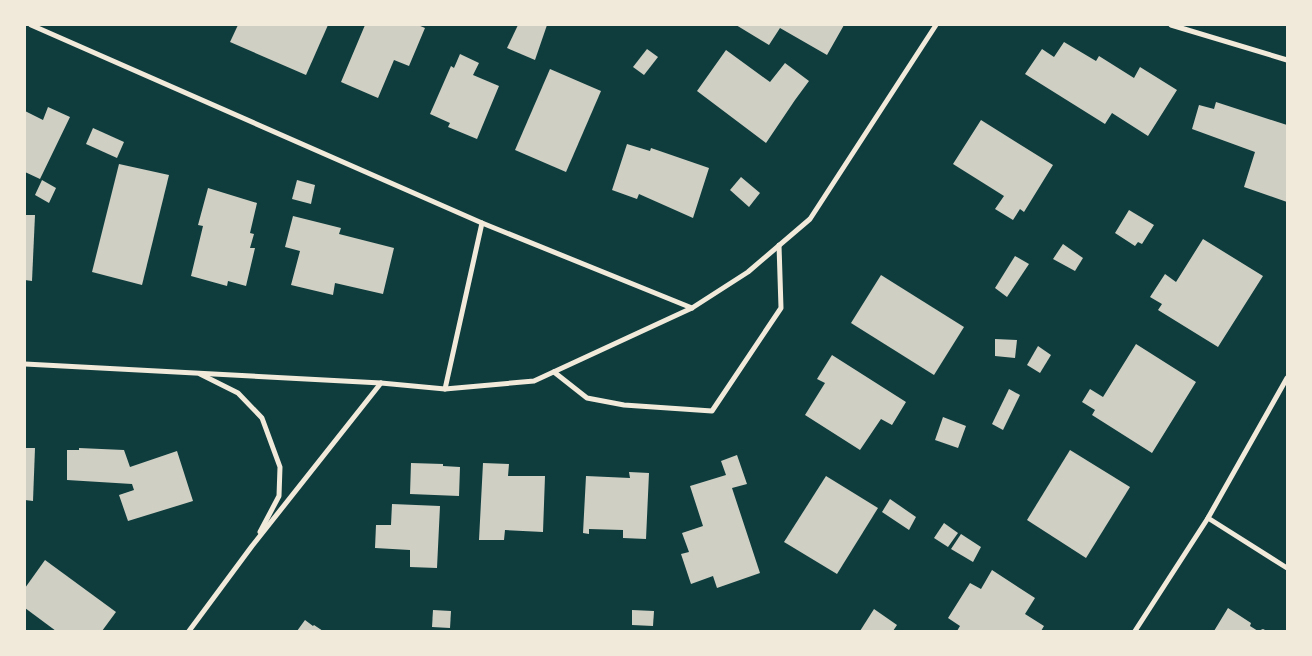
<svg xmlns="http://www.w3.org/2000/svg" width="1312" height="656" viewBox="0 0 1312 656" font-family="'Alegreya Sans',sans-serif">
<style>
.building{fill:#cfcfc3}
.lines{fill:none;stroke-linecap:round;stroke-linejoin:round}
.minor{stroke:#f1e9da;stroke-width:5}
</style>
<rect width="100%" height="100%" fill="#0f3d3e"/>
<!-- building -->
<g class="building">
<polygon points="238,25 328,25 306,75 230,42"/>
<polygon points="365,25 418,25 425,28 409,66 394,60 378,98 341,82"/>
<polygon points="518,25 547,25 535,60 507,48"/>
<polygon points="736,25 844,25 827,55 780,28 769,45"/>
<polygon points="1064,42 1096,61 1099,56 1134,78 1140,67 1177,90 1148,136 1112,113 1105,124 1025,74 1042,49 1054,57"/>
<polygon points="647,49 658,57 644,75 633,67"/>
<polygon points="726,50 770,82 785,63 809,81 795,100 766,143 697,91"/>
<polygon points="460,54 479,63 473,75 499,86 477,139 448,127 450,123 430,114 451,66 454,68"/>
<polygon points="550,69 601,91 566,172 515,150"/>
<polygon points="1216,102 1287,125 1287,202 1244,187 1255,152 1192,129 1199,105 1214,109"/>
<polygon points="48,107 70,117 40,179 25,172 25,111 43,120"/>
<polygon points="981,120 1053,165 1024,212 1020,209 1013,220 995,209 1004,196 953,164"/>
<polygon points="93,128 124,142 117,158 86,144"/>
<polygon points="627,144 650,151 651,148 709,168 693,218 639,194 637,199 612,190"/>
<polygon points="119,164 169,175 142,285 92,272"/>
<polygon points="741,177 760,193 749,207 730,190"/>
<polygon points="42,180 56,188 49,203 35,195"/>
<polygon points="297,180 315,185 311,204 292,199"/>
<polygon points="208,188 257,203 250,233 254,234 250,248 255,248 246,286 228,281 227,286 191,276 203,226 198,225"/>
<polygon points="1129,210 1154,225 1142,244 1138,242 1135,246 1115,233"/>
<polygon points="25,215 35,215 32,281 25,280"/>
<polygon points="293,216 341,228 339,234 394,248 383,294 335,283 333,295 291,285 300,251 285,247"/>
<polygon points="1203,239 1263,276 1218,347 1158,310 1162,304 1150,297 1165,274 1176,282"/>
<polygon points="1063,244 1083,258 1075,271 1053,259"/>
<polygon points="1015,256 1029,264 1007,297 995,288"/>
<polygon points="881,275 964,327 934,375 851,323"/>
<polygon points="995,339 1017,340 1015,358 995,356"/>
<polygon points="1136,344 1196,382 1152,453 1092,415 1095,410 1082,402 1090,389 1103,397"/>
<polygon points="1038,346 1051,355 1040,373 1027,365"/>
<polygon points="832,355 906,402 892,425 881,419 860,450 805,415 825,383 817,379"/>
<polygon points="1009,389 1020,395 1003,430 992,424"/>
<polygon points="943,417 966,426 958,448 935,440"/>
<polygon points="25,448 35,448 33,501 25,500"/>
<polygon points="79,448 124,450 130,467 177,451 193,501 128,521 119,495 134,490 132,484 67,480 67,450 79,450"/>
<polygon points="1070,450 1130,487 1086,558 1027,520"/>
<polygon points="737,455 747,484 732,488 760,573 717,588 713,576 691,584 681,554 689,552 682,533 703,526 690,486 726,475 721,461"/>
<polygon points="411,463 443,464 443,466 460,467 459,496 410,494"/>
<polygon points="483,463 509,464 508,476 545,476 543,532 505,530 504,540 479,540"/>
<polygon points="629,472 649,473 646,539 623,538 623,530 589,529 589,534 583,533 586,476 630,478"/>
<polygon points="826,476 878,508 837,574 784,542"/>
<polygon points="890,499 916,517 909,530 882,512"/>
<polygon points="392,504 440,506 437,568 410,567 410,550 375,548 376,525 391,525"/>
<polygon points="944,523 958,533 948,547 934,538"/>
<polygon points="961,534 981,547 973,562 951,549"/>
<polygon points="45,560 116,612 102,631 56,631 25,608 25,588"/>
<polygon points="992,570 1035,598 1025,614 1044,626 1041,631 957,631 960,626 948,618 970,583 981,589"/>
<polygon points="1228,608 1251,623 1250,626 1258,631 1263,629 1267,631 1214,631"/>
<polygon points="874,609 897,625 893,631 860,631"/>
<polygon points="433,610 451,611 450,628 432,627"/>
<polygon points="632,610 654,611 653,626 632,625"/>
<polygon points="305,620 313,626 314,625 323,631 297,631"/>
</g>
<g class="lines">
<!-- minor -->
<g class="minor">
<polyline points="31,25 482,223 692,308"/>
<polyline points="1171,25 1287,60"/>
<polyline points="25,364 381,383 445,389 534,381 692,308 748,272 810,219 936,25"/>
<polyline points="554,372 587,398 624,405 712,411 781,308 779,245"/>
<polyline points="200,374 238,393 262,418 280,467 279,496 260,532"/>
<polyline points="445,389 482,223"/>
<polyline points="1208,518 1287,568"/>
<polyline points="189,631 252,546 381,383"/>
<polyline points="1135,631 1208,518 1287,378"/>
</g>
</g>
<!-- border -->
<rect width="1312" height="656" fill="none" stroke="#f1e9da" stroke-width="52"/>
</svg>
